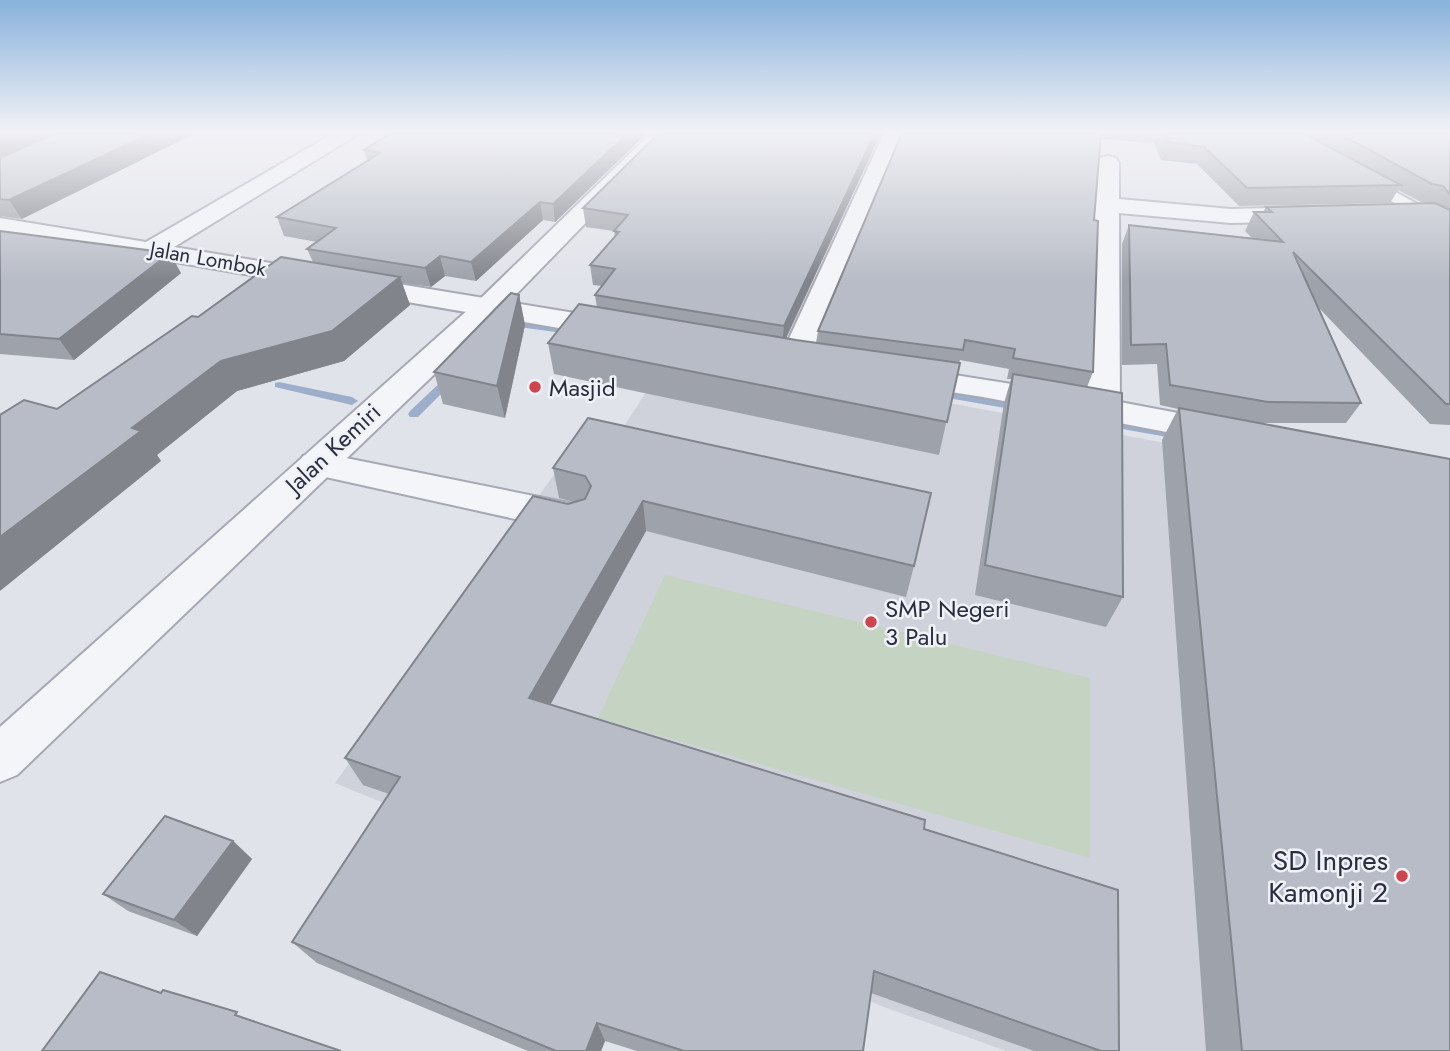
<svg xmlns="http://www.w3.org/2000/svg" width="1450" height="1051" viewBox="0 0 1450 1051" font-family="Jost,sans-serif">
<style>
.built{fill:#cfd2db}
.green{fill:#c5d3c2}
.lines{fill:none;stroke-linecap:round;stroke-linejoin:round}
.stream{fill:#9caeca;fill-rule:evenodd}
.service-casing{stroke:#a6a9b4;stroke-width:4}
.minor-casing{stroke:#a6a9b4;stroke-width:4}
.tertiary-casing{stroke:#a6a9b4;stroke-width:4}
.service{fill:#f3f5f8;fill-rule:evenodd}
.minor{fill:#f3f5f8;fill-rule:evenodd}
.tertiary{fill:#f3f5f8;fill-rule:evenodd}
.wall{fill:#9ea2aa}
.shaded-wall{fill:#81848b}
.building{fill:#b8bcc6;stroke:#81848b;stroke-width:2}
.poi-dot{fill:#cf454d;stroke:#f0f2f7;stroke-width:2.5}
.labels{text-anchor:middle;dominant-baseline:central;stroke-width:5;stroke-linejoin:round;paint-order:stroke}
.far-street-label{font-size:21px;fill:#292f41;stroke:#f0f2f7}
.poi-label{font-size:24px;fill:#292f41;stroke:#f0f2f7;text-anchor:start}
.street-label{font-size:24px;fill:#292f41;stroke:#f0f2f7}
.near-poi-label{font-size:28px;fill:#292f41;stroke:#f0f2f7;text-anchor:end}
</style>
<rect width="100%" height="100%" fill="#e1e3ea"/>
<!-- built -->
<polygon class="built" points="672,352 1258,460 1390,1051 1006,1051 884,1007 335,783 575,445 615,440"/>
<!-- green -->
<polygon class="green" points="665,575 1090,678 1090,858 598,718"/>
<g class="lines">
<!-- stream -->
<g class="stream">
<polygon points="508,320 577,329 582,332 577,335 504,325 503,323"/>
<polygon points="451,375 455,376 455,380 418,417 410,417 408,414 410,411 447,376"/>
<polygon points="279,382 352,397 358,401 352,405 275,387 275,383"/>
<polygon points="935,388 1022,403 1028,407 1022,411 931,395 929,392"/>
<polygon points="1104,418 1184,432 1190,436 1184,440 1100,425 1098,422"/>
</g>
<defs>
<polygon id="service" points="1363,174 1450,222 1450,234 1358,182 1355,179"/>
<g id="minor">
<polygon points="334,133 360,133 174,247 617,320 627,323 632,329 627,335 617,338 0,232 0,218 146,242"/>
<polygon points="884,133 904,133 809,360 805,367 794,369 783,367 779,360"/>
<polygon points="1108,156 1116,158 1119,163 1119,199 1231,209 1305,207 1314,209 1317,214 1314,219 1305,221 1231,223 1119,213 1120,402 1236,424 1241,432 1236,440 1224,443 983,397 893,383 888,376 893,369 904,367 1087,396 1097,163 1100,158"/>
<polygon points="316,452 574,504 587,508 593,518 587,528 574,532 303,472 298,464 303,456"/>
</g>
<polygon id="tertiary" points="651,133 673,133 499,312 17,775 0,782 0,727 479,300"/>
</defs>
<!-- service casing -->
<use href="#service" class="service-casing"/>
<!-- minor casing -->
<use href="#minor" class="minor-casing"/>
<!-- tertiary casing -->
<use href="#tertiary" class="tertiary-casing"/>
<!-- service -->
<use href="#service" class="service"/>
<!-- minor -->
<use href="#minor" class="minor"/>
<!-- tertiary -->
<use href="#tertiary" class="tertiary"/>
</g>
<!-- wall -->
<g class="wall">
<polygon points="0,133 22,219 0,216"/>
<polygon points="391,133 647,133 555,222 543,220 476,281 445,276 431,287 402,283 410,305 344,361 237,391 157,455 161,461 57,409 313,262 307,249 317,242 284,236 277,217 367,161 364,150"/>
<polygon points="881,133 786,339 816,343 818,331 902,133 1450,133 1450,425 1430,424 1319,308 1361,403 1346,423 1256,423 1450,1051 1206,1051 1162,440 1178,409 1160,405 1157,364 1122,365 1122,244 1129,225 1252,238 1245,231 1254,212 1263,212 1266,207 1425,203 1421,202 1398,190 1390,203 1239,206 1197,164 1161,160 1154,143 1100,139 1094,220 1093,372 1087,387 1123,597 1106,627 975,595 1004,403 1011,379 1007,379 1009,369 960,360 939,455 554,374 548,343 597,308 595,295 602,286 593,285 590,265 615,237 614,231 586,227 583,208"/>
<polygon points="0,231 181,273 74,360 0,354"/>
<polygon points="519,295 525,325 505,418 443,404 434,372"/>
<polygon points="553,468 914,566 906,597 646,531 550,705 924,829 1101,1051 1034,1051 871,993 863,1051 637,1051 605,1041 601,1051 528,1051 317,963 292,942 389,794 363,785 345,758 568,504 574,502 559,498"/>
<polygon points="233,841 252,859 197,936 128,911 103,894"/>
</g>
<!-- shaded-wall -->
<g class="shaded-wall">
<polygon points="13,133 60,133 0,162 0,139"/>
<polygon points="152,133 196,133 22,219 9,200"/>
<polygon points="628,133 647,133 555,222 553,204"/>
<polygon points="875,133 881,133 782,346 784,326"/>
<polygon points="540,202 543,220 476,281 471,262"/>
<polygon points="170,253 181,273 74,360 59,339"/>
<polygon points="440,256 445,276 431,287 425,268"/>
<polygon points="400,277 410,305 344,361 237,391 157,455 161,461 0,591 0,537 132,428 221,361"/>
<polygon points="519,295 525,325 505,418 497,386"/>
<polygon points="643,501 646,531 538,727 529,698"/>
<polygon points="233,841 252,859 197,936 174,920"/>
<polygon points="597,1023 605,1041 601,1051 586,1051"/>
</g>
<!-- building -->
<g class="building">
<polygon points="0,133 13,133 0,139"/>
<polygon points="56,133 152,133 9,200 0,199 0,158"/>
<polygon points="391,133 628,133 553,204 540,202 471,262 440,256 425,268 307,249 336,228 277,217 380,153 364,150"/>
<polygon points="659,133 875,133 784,326 595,295 615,269 590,265 619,232 614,231 628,215 583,208"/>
<polygon points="902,133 1101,133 1094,220 1098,221 1093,372 1013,358 1015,349 965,340 963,350 818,331"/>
<polygon points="1164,133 1303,133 1401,185 1247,188 1204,147 1168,142"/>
<polygon points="1338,133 1450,133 1450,194 1443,186 1432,184"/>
<polygon points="1435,203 1450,210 1450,404 1446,404 1293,252 1361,403 1268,402 1170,385 1166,344 1131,345 1129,225 1283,242 1254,212 1272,212 1266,207"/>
<polygon points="0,231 170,253 59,339 0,334"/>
<polygon points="281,257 400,277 332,331 221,361 132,428 141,431 0,537 0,415 24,400 57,409 192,316 198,317"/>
<polygon points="511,293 519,295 497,386 434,372"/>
<polygon points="579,304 796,340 960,363 947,422 548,343"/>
<polygon points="1013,374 1122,393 1123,597 985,565"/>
<polygon points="1179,408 1450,459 1450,1051 1242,1051"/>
<polygon points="588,418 931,493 914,566 643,501 529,698 925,820 924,829 1118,890 1119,1051 1101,1051 874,971 863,1051 684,1051 597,1023 586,1051 556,1051 292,942 400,777 345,758 533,496 568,504 585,499 591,486 585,476 553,468"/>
<polygon points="165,816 233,841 174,920 103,894"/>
<polygon points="100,972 161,993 163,990 237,1012 235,1015 341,1051 42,1051"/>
</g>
<!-- sky -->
<linearGradient id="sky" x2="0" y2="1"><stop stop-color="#89b2dc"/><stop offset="0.47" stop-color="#f2f2f6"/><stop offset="1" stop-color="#f2f2f6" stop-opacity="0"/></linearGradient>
<rect width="1450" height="281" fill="url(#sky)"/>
<!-- markers -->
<g class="poi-dot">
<circle cx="535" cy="387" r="7"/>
<circle cx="871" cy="622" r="7"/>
<circle cx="1402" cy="876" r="7"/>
</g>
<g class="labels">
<!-- far-street labels -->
<g class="far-street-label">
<text transform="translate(208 259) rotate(10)">Jalan Lombok</text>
</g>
<!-- poi labels -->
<g class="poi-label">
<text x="549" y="387">Masjid</text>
<text x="885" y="608">SMP Negeri<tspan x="885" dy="28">3 Palu</tspan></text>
</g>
<!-- street labels -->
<g class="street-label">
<text transform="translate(333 448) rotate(-43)">Jalan Kemiri</text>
</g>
<!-- near-poi labels -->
<g class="near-poi-label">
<text x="1388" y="860">SD Inpres<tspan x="1388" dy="32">Kamonji 2</tspan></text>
</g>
</g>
</svg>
